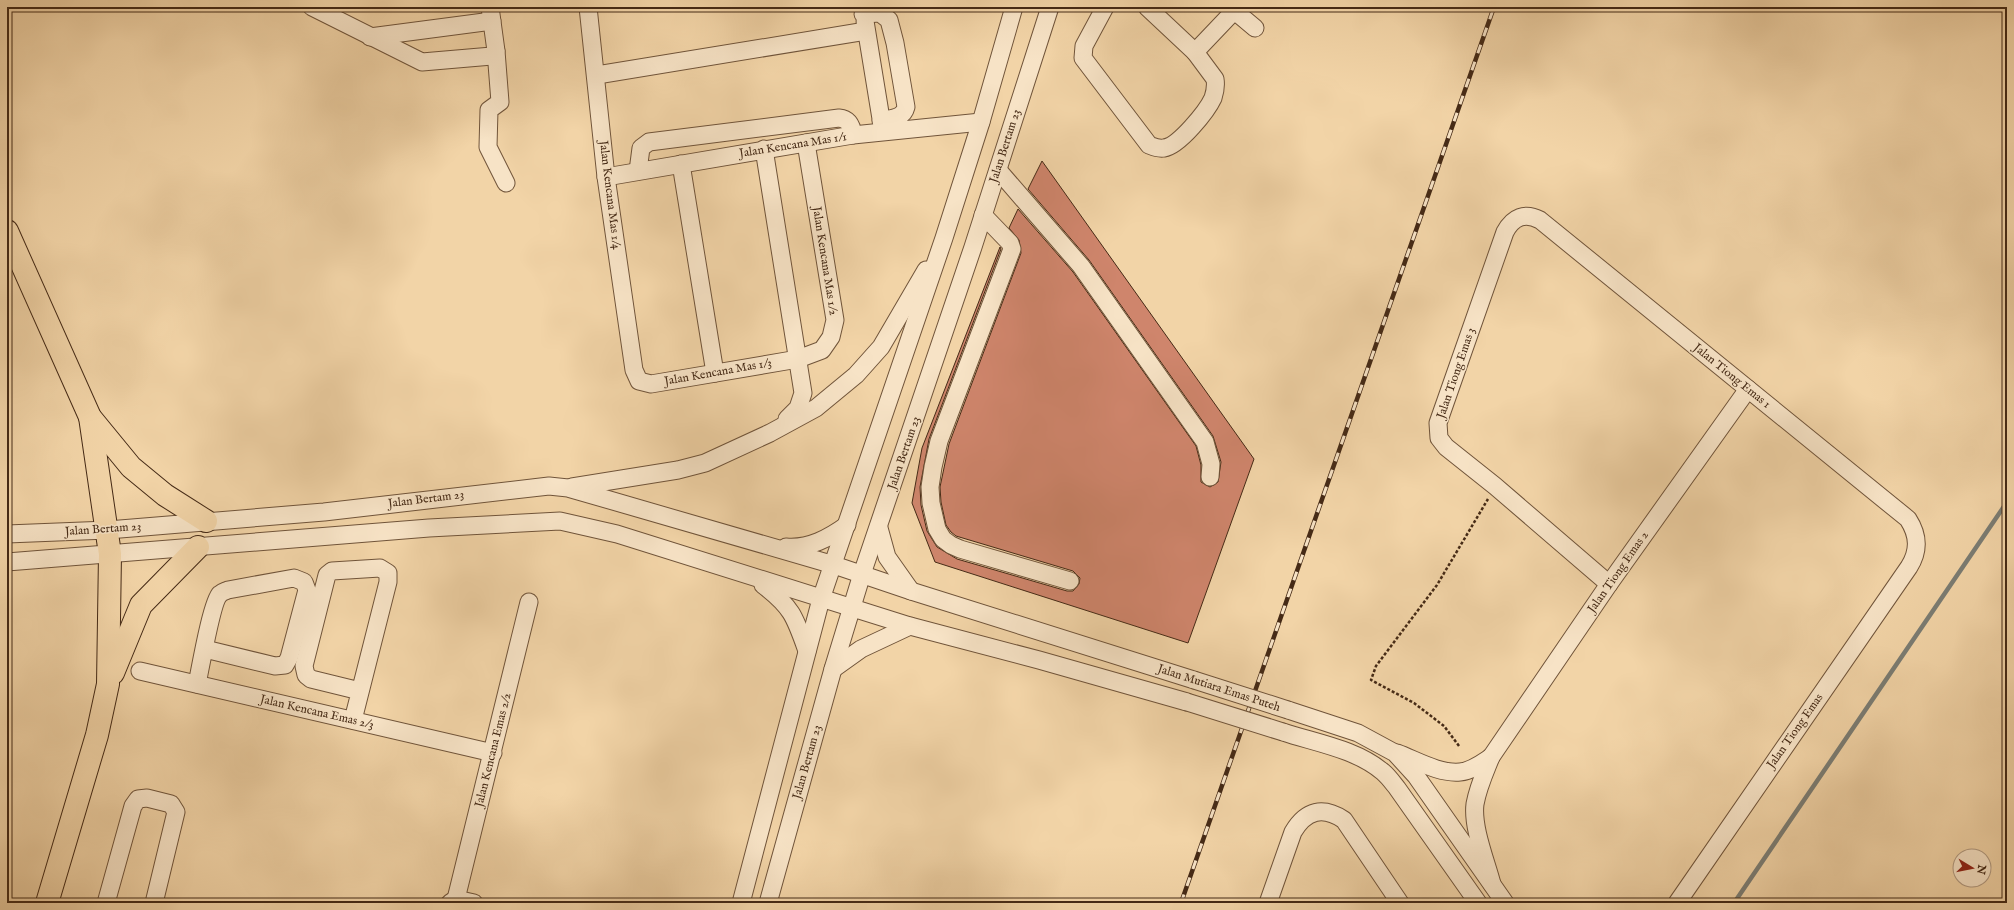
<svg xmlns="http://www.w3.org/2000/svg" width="2014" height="910" viewBox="0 0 2014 910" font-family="'IM FELL English',serif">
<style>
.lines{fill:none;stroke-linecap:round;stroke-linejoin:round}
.stream{stroke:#7b7d74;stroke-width:4.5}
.building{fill:#cf856c;stroke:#452a16}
.minor-casing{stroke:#70543a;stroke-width:19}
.highway-casing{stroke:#452a16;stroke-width:24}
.path{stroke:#452a16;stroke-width:2.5;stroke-dasharray:3 2;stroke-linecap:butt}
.minor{stroke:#f7e3c6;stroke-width:17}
.highway{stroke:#f2d4a7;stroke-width:22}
.rail-casing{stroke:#452a16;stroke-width:4.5}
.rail{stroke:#f7e3c6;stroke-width:3;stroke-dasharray:9;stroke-linecap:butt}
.minor-bridge-casing{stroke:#70543a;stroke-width:19;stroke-linecap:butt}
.minor-bridge{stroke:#f7e3c6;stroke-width:17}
.labels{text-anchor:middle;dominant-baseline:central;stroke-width:3;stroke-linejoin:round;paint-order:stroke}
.street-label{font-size:12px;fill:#452a16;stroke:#f7e3c6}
</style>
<rect width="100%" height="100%" fill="#f2d4a7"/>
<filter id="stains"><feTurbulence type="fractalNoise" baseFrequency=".005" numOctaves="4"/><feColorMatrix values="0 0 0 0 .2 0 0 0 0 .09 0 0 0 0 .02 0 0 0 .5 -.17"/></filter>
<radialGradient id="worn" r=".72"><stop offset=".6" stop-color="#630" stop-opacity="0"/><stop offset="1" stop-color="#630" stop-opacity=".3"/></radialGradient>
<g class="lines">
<!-- stream -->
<polyline class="stream" points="1734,903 2007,502"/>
</g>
<!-- building -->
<polygon class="building" points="1042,161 1254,459 1188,643 935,562 912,503 922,448 1000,247 1001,249 929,439 920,487 921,505 927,531 937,547 957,559 1067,591 1073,591 1079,584 1080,578 1073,571 956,536 951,532 946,525 941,502 940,487 949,444 1021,253 1019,240 1009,228 1018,209 1073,272 1196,446 1201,465 1201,482 1210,487 1218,482 1221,462 1213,436 1089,260 1028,189"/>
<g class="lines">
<defs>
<g id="minor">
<polyline points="312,7 422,62 492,56 496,51 490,7"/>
<polyline points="588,7 606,177 634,370 639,381 651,384 798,359 822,350 831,337 835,320 806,143"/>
<path d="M 1105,7 L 1084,46 L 1083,58 L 1149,145 C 1154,147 1158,149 1164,148 C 1179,146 1207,111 1213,98 C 1215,92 1216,85 1215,79 L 1195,52 L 1234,11"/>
<polyline points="1147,7 1195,52"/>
<polyline points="1230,7 1255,28"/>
<path d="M 863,14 L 880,13 L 889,20 L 895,43 L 906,107 C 903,119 891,118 881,121"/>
<polyline points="865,21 883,131"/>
<polyline points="370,37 492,21"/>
<polyline points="496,51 500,102 489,110 488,147 506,183"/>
<polyline points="597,75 866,31"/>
<polyline points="764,149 803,393 798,408 787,419"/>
<polyline points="681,164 715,373"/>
<polyline points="998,170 1081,266 1205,442 1211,464 1210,477"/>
<path d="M 638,171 L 641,148 L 649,142 L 839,118 C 849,119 852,126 853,135"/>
<polyline points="606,177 853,135 981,122"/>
<polyline points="983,215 1010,243 1012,249 939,441 933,467 930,487 931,503 937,529 943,539 951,545 960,549 1070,581"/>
<polyline points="572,487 678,470 705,463 770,433 816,408 856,375 881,347 926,270"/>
<polyline points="879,528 887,557 911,591"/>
<polyline points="7,534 108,530 324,512 549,486 568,488 834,565 911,591 1194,680"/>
<path d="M 786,547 C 809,549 829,538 847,525"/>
<polyline points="7,562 429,528 560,521 617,534 910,626 1039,660 1187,702"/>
<path d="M 1609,584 L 1495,486 L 1446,447 L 1439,438 L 1438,423 L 1505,232 C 1513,217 1525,212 1540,220 L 1908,519 C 1919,536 1919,551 1909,567 L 1677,903"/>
<path d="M 763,585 C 792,607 795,617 807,651"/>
<polyline points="833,669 861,649 910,626"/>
<polyline points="140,671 493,753"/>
<path d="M 197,684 C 200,670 212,601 220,594 C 222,592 226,591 228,590 L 294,578 L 304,582 L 307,590 L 289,658 L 285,665 L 275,666 L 205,649"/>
<polyline points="1288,710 1358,733 1395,753 1416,776 1505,903"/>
<polyline points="353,720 388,582 388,573 380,568 332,571 327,575 304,666 306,675 311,679 360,691"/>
<path d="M 1283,732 C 1316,743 1356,749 1383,772 C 1388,776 1393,783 1397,788 L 1478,903"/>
<path d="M 1397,753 C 1416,760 1439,774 1460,772 C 1472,771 1482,763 1491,757"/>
<path d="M 1492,884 C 1486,861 1472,827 1475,804 C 1478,787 1485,772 1491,757 L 1609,584 L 1748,389"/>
<polyline points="456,899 529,602"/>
<polyline points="106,903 133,806 138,799 147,798 171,804 176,812 154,903"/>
<polyline points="450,903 456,899 474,903"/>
<polyline points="741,903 821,599 944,238 981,122 1014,7"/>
<polyline points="768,903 833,669 862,574 973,247 1050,7"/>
<path d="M 1268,903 L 1293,832 C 1306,810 1323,806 1344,820 L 1400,903"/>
</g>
<g id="highway">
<polyline points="7,231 90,417 131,467 165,495 206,521"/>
<polyline points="113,673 141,605 198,547"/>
<polyline points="47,903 97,735 108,684 110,554 90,417"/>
</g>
</defs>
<!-- minor casing -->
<use href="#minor" class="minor-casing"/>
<!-- highway casing -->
<use href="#highway" class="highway-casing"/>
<!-- path -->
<polyline class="path" points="1459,746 1444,726 1414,703 1371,680 1376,666 1437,585 1488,499"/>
<!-- minor -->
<use href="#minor" class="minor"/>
<!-- highway -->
<use href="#highway" class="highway"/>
<defs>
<polyline id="rail" points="1181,903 1494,7"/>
</defs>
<!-- rail casing -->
<use href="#rail" class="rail-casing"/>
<!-- rail -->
<use href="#rail" class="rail"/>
<defs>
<g id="minor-bridge">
<polyline points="1194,680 1288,710"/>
<polyline points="1187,702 1283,732"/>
</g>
</defs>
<!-- minor-bridge casing -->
<use href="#minor-bridge" class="minor-bridge-casing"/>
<!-- minor-bridge -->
<use href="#minor-bridge" class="minor-bridge"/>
</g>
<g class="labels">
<!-- street labels -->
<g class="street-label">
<text transform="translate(793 145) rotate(-9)">Jalan Kencana Mas 1/1</text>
<text transform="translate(1005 146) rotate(-72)">Jalan Bertam 23</text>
<text transform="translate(610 195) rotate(83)">Jalan Kencana Mas 1/4</text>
<text transform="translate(825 261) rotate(81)">Jalan Kencana Mas 1/2</text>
<text transform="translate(718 372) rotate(-10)">Jalan Kencana Mas 1/3</text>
<text transform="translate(1456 373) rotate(-71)">Jalan Tiong Emas 3</text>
<text transform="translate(1732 376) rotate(39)">Jalan Tiong Emas 1</text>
<text transform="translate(904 453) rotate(-71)">Jalan Bertam 23</text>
<text transform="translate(426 499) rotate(-7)">Jalan Bertam 23</text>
<text transform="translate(103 529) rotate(-4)">Jalan Bertam 23</text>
<text transform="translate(1618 572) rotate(-55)">Jalan Tiong Emas 2</text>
<text transform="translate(1219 688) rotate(18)">Jalan Mutiara Emas Puteh</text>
<text transform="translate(317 712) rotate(13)">Jalan Kencana Emas 2/3</text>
<text transform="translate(1795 731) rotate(-55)">Jalan Tiong Emas</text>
<text transform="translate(493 750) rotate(-76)">Jalan Kencana Emas 2/2</text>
<text transform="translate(807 762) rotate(-74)">Jalan Bertam 23</text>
</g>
</g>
<!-- margin -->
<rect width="2014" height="910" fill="none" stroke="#f2d4a7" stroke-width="24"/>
<rect x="8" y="8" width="1998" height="894" fill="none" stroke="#452a16" stroke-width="2"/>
<rect x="12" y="12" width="1990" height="886" fill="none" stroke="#452a16"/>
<!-- north arrow -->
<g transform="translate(1972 868) rotate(100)"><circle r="19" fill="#f7e3c6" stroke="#b09980"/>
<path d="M0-3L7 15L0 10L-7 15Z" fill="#8f2418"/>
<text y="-6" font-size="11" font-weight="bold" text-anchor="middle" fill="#452a16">N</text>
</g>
<rect width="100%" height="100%" filter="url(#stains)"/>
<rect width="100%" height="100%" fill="url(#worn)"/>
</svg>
